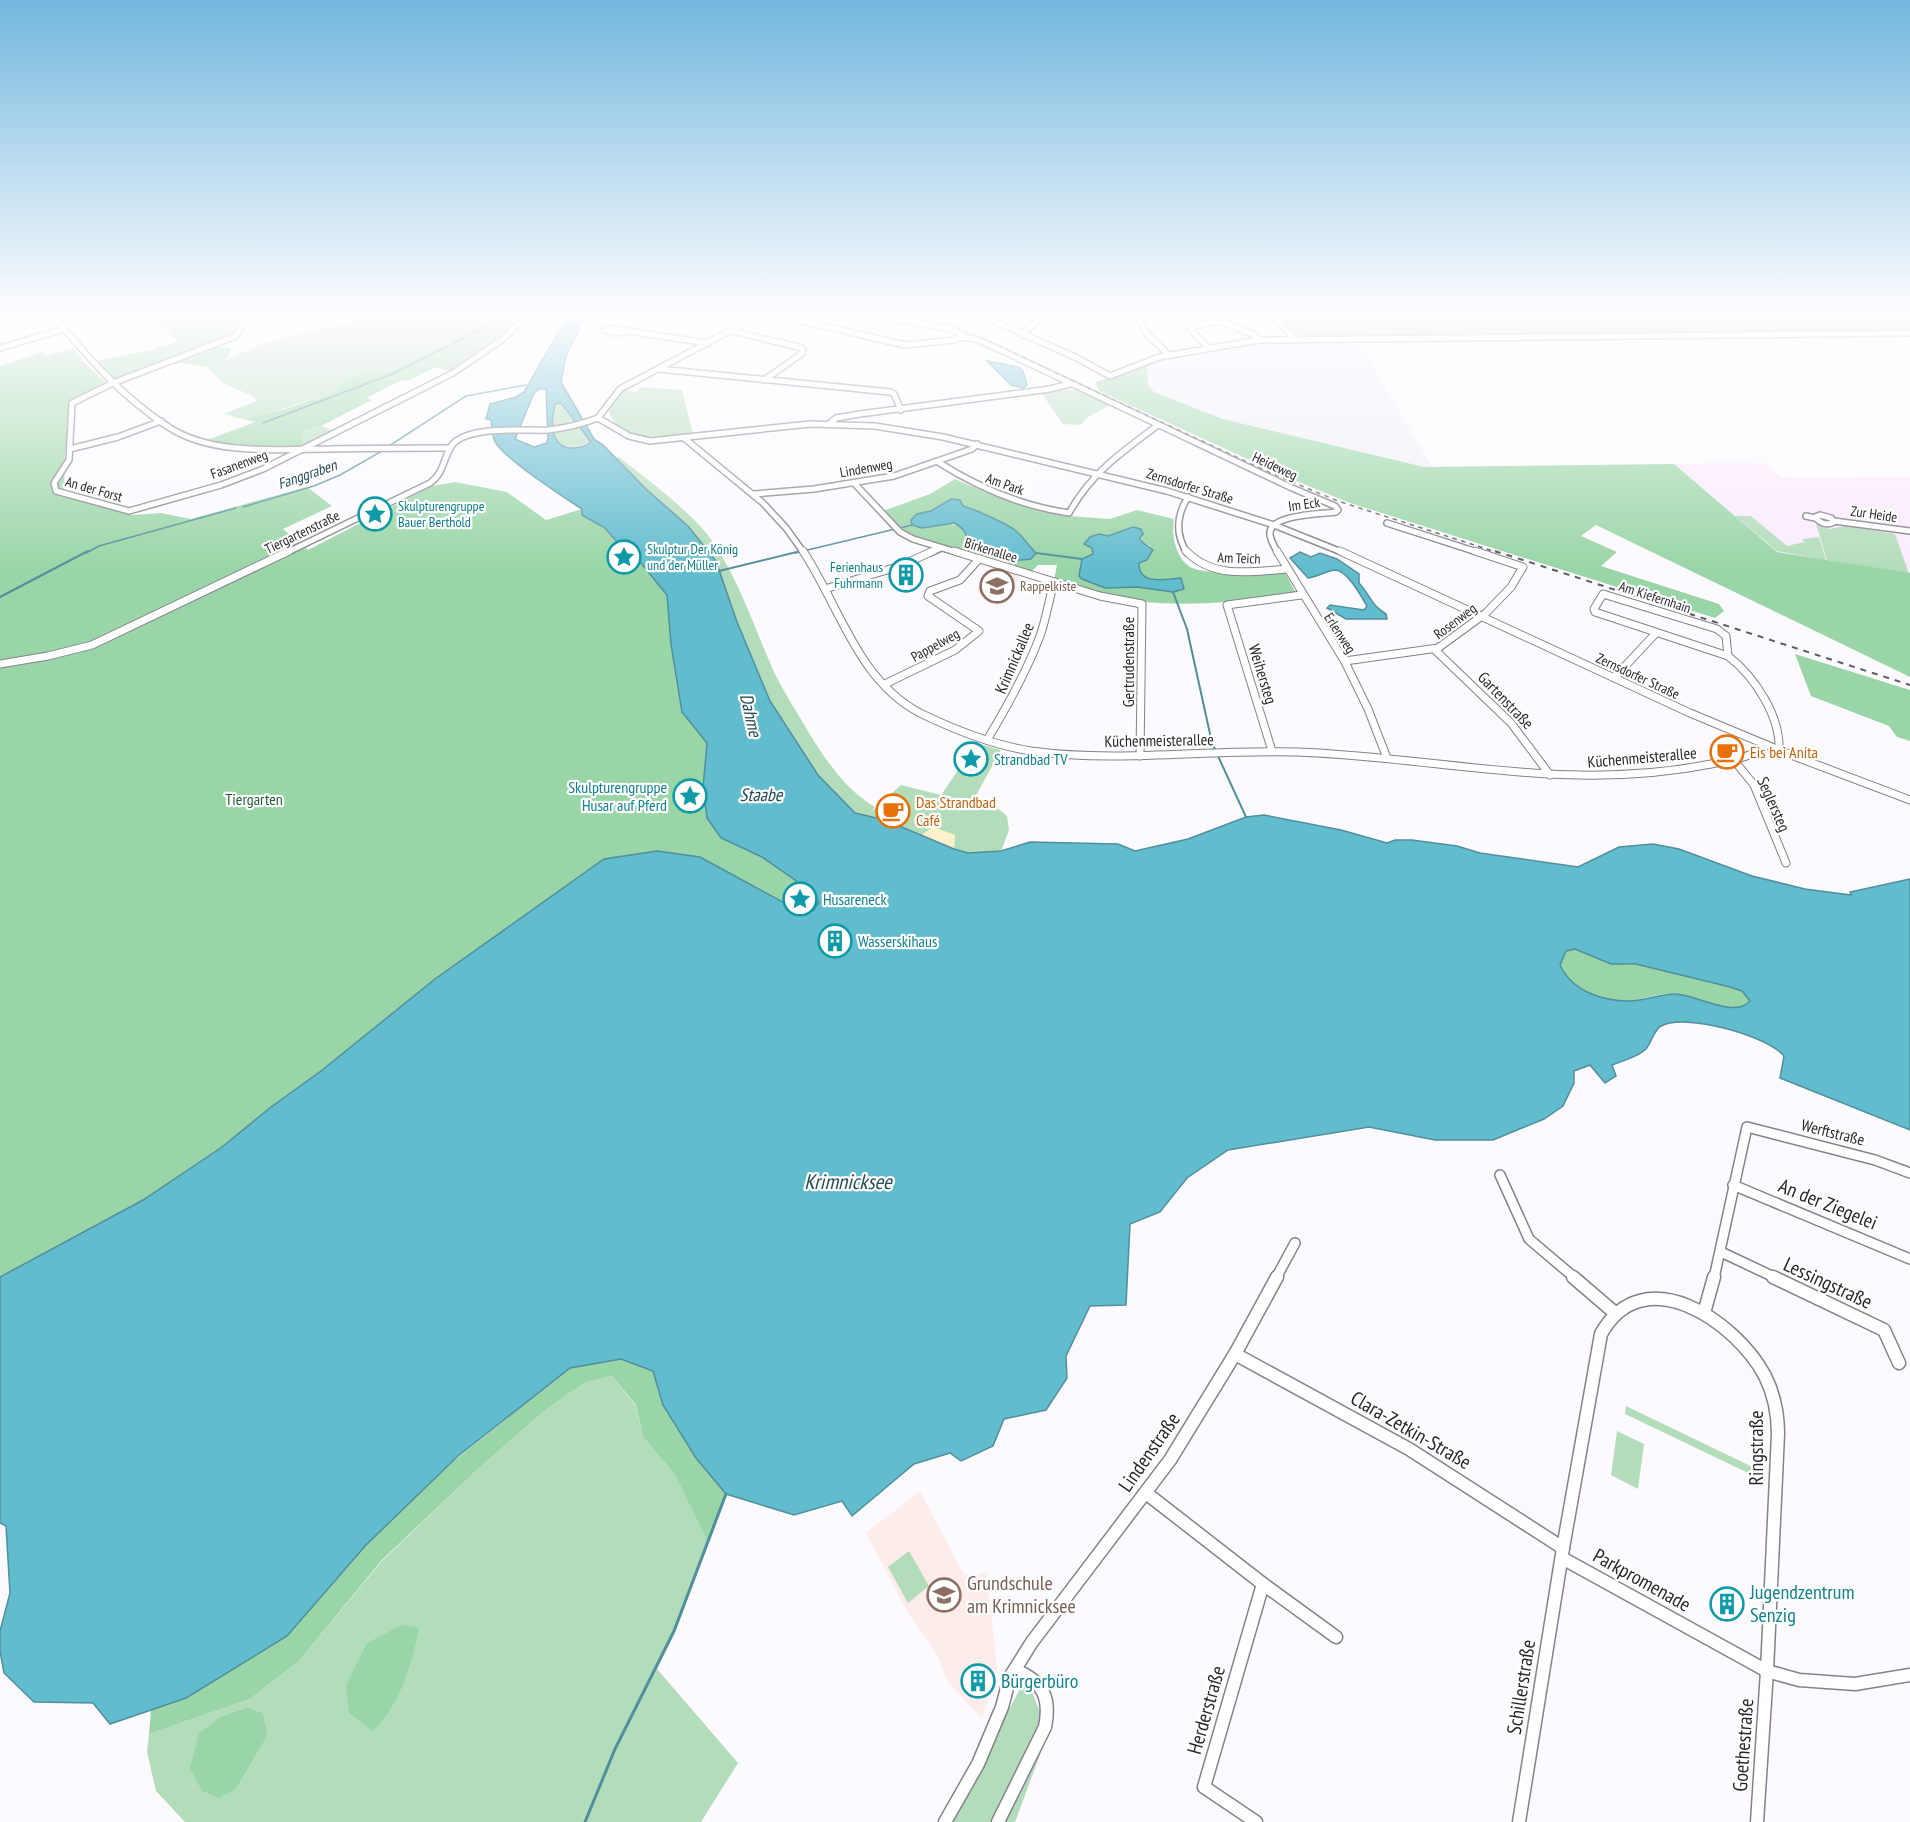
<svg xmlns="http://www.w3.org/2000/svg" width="1910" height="1822" viewBox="0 0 1910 1822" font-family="'PT Sans Narrow',sans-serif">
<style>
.commercial{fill:#faebfe}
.built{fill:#f2edf9}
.education{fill:#fdedea}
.green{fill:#b3dcbb;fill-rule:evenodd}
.forest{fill:#99d5a6;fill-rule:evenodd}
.sand{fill:#fbf2cc}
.water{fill:#61bcce;stroke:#508f9d;stroke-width:1.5;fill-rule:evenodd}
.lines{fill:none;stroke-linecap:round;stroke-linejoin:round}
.stream-far2{stroke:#508f9d;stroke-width:1.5}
.stream-far1{stroke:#508f9d;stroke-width:2}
.stream{stroke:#508f9d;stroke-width:3}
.minor-far3-casing{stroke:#85808b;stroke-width:8}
.minor-far2-casing{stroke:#85808b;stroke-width:9}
.minor-far1-casing{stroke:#85808b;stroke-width:12}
.minor-casing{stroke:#85808b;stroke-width:15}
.minor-far3{stroke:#fff;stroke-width:5}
.minor-far2{stroke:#fff;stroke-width:7}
.minor-far1{stroke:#fff;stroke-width:9}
.minor{stroke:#fff;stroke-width:12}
.rail-far1{stroke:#5d5b60;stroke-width:1.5;stroke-dasharray:4.5 4.5;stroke-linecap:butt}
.rail{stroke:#5d5b60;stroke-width:2;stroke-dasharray:6 6;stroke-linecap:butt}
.labels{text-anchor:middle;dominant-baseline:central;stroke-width:4.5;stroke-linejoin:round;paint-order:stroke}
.far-street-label{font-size:14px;fill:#28262b;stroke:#fff}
.far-culture-label{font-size:14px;fill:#0d838f;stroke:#fff;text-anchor:start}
.far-education-label{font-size:14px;fill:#785e54;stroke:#fff;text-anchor:start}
.far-water-label{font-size:15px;font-style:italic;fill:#234c54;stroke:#fff}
.street-label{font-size:16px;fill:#28262b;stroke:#fff}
.food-label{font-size:16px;fill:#c56008;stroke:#fff;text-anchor:start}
.culture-label{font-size:16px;fill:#0d838f;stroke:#fff;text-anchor:start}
.park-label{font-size:16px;fill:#1f5f33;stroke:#fff}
.water-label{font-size:18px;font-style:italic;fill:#234c54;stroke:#fff}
.near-street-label{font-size:20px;fill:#28262b;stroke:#fff}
.near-education-label{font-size:20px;fill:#785e54;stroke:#fff;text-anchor:start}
.near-culture-label{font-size:20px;fill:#0d838f;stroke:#fff;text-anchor:start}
.near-water-label{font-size:21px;font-style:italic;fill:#234c54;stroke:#fff}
</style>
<rect width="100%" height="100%" fill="#fcfaff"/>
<!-- commercial -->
<polygon class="commercial" points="1766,463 1781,478 1910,477 1910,573 1777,552 1674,464"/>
<!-- built -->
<polygon class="built" points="1355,341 1360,343 1432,467 1424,467 1223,419 1154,392 1148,385 1147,366 1157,361 1239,343"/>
<!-- education -->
<g class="education">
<polygon points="996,566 1023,574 1014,585 1017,587 1001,606 975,591"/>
<polygon points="920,1491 964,1575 987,1573 997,1670 982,1719 946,1679 937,1654 910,1616 866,1533"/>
</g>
<!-- green -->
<g class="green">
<polygon points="381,315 500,315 491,324 464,338 385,375 362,373 345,380 332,393 266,414 242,419 224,414 256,401 255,397 223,383 207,367 268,342"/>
<path d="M 641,387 L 682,390 L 693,434 C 668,437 617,444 609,411 L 616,398 L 624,390 L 637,392 Z"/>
<polygon points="1075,389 1110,405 1088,417 1080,425 1063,424 1042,394"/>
<path d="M 561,403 C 571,417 581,428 591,442 L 575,448 L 559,444 C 552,432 552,418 555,404 Z"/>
<polygon points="321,426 336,432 299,448 232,447 204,441 236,445 301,446 303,431"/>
<path d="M 619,457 C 648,480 692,512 713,542 C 740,582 755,630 775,674 C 785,694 798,714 809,733 C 827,762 846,790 875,807 L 870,813 L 901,785 L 941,795 L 977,743 L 1001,750 L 973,801 L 997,808 L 1007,816 L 1009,830 L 1001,851 L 968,853 L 954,849 L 885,820 L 855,813 L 818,775 L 770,701 L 738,624 L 647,490 L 614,458 Z"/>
<polygon points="1735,516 1751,516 1787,546 1804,542 1802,539 1819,537 1826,560 1777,551"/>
<polygon points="1816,524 1829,529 1845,526 1895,534 1909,574 1827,560"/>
<path d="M 612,1376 L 636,1406 L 643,1437 L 675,1475 L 708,1543 L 676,1630 L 657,1669 L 738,1763 L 701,1822 L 185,1822 L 156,1791 L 147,1752 L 149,1734 L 250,1699 L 300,1660 L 381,1562 L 478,1469 L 544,1411 L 586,1382 ZM 248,1707 L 263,1713 L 268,1735 L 236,1789 L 222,1716 Z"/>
<polygon points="1626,1406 1765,1473 1765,1481 1625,1414"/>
<polygon points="1617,1431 1644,1444 1638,1489 1611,1475"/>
<polygon points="909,1551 929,1586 908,1603 888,1567"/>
<polygon points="1024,1681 1033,1694 1042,1717 1045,1741 1015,1822 951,1822"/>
</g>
<!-- forest -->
<g class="forest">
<polygon points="149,315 256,315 237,324 234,336 122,378 111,379 94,361 147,351 178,341"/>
<polygon points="500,315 521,315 498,338 449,371 436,367 407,381 402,380 366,398 372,400 321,426 303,431 302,446 236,445 204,441 256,422 242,419 282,410 332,393 345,380 362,373 385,374 464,338 491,324"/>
<polygon points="1275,315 1910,315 1910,330 1310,337 1295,333"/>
<polygon points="219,345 218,348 231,347 228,358 207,367 185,363 161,365"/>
<polygon points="73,348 85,363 107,384 71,400 69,443 65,452 64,495 133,515 161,513 191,519 307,487 332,506 283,529 308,550 432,486 455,482 507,492 546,520 582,509 582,515 605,528 624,550 641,563 667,595 671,644 682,712 707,743 703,788 731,843 762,857 795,880 819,903 813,911 801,912 700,857 604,859 435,979 321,1071 271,1107 222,1147 143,1200 0,1277 0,366 43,352 46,356"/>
<polygon points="1147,365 1148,385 1154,392 1223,419 1424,467 1674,464 1777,552 1910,573 1910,677 1596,525 1581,536 1617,552 1601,566 1719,604 1724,611 1715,618 1350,503 1289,478 1099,391 1095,382"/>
<path d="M 955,479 L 999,498 L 1069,516 L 1110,519 L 1137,510 L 1174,519 C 1171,535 1176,560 1192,568 C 1213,576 1261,572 1285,573 L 1297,595 C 1235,602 1169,610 1107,596 C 1089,592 1072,585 1054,580 L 1057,565 L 1038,565 L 1030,573 L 916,538 L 905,533 L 883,511 L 930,494 ZM 945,502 C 979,509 1011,523 1033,550 C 1005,555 993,564 971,541 C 966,537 964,531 959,526 L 945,523 L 929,527 L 917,514 L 931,511 ZM 1133,527 L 1141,529 L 1142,542 L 1150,546 L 1151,555 L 1139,563 C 1139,576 1151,584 1163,579 L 1173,592 L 1137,587 L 1105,588 L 1088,557 L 1093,554 L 1092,548 L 1099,534 L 1108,536 Z"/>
<polygon points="1795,654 1910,690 1910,741 1897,737 1889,726 1811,696"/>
<path d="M 1575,949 C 1597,955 1612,967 1636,964 L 1730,987 L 1742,991 L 1750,1001 C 1735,1020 1695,995 1675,994 C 1661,993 1647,998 1634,1000 C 1606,1005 1571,991 1560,965 L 1566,951 Z"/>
<polygon points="621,1359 653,1371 663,1405 696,1458 726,1494 708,1543 675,1475 643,1437 636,1405 612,1376 586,1382 544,1411 478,1469 381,1561 300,1660 250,1699 149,1734 151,1710 186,1698 366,1545 451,1463 570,1368"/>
<path d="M 402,1625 L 419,1628 C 411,1666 401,1703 373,1731 L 349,1713 L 346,1685 L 367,1643 Z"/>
<polygon points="248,1707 263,1713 268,1735 236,1789 219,1798 202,1791 190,1768 199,1733 222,1716"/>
</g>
<!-- sand -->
<polygon class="sand" points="933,827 955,835 954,849 920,836"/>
<!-- water -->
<g class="water">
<path d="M 568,315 L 586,315 L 566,356 L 561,382 L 594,439 L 603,445 L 647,490 L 688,526 L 716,561 L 737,622 L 770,701 L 818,775 L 855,813 L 885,820 L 954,849 L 968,853 L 1001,851 L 1030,842 L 1118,844 L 1135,851 L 1188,839 L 1246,817 L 1264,815 L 1341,830 L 1387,843 L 1395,840 L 1412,840 L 1457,846 L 1480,853 L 1578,867 L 1619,847 L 1653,844 L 1679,849 L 1752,876 L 1805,889 L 1851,895 L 1850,892 L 1910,879 L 1910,1130 L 1780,1078 L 1784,1056 C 1766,1035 1685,1013 1661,1026 C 1653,1031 1652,1042 1646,1049 C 1638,1057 1622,1061 1612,1065 L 1616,1076 L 1605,1083 L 1590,1065 L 1574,1071 L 1574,1083 L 1563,1106 L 1544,1119 L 1493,1140 L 1435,1140 L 1369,1127 L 1228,1150 L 1187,1178 L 1160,1212 L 1130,1224 L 1126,1305 L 1090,1306 L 1066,1356 L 1067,1378 L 1046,1410 L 1004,1419 L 993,1446 L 961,1461 L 950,1453 L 914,1464 L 852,1516 L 842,1501 L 794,1515 L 726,1494 L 696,1458 L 663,1405 L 653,1371 L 621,1359 L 570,1368 L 458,1456 L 366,1545 L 287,1636 L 186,1698 L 110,1724 L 93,1703 L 34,1702 L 4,1673 L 0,1651 L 0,1631 L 10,1593 L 6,1526 L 0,1523 L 0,1277 L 143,1200 L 222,1147 L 271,1107 L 321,1071 L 435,979 L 604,859 L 657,851 L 700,857 L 801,912 L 813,911 L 819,902 L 795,880 L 762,857 L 721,838 L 707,818 L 703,788 L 707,743 L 682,712 L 671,644 L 667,595 L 641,563 L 624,550 L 605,528 L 582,515 L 582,509 C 566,499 498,455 494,439 C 492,433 492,426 491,420 L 486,419 L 490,404 L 516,397 L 524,392 ZM 539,389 L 546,389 L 548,438 L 547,443 L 534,447 L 515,439 L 534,393 ZM 561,403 L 591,442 C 586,446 578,448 572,448 C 549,448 551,420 555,404 ZM 1575,949 L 1611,964 L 1636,964 L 1730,987 L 1742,991 L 1750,1001 C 1735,1019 1695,994 1675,994 C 1660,994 1644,1001 1629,1001 C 1602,1001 1572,991 1560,965 L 1566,951 Z"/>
<polygon points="987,361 1018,367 1023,371 1027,385 1023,388 1011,385"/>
<path d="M 951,499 L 960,500 L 963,506 C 974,509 1008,524 1016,531 C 1024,537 1029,547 1036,553 L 1031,559 C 1011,562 985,557 968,547 C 968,535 964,528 954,523 L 922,528 L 912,525 L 911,520 L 917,514 L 931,511 Z"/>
<path d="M 1133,527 L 1141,529 L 1143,534 L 1140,538 L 1142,542 L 1153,550 L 1147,560 L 1139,563 C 1138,586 1166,579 1181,578 L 1184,589 L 1173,592 L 1137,587 L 1105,588 L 1082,579 L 1079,576 L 1082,559 L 1093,554 L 1092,548 L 1084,544 L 1090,537 L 1099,534 L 1108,536 Z"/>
<path d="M 1300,552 L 1311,557 L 1320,553 L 1337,559 L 1359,574 L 1359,583 C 1371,596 1370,604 1386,614 L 1387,619 L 1346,619 L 1327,608 L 1330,605 L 1364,610 L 1367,606 C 1361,596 1347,570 1335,570 C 1325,571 1318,577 1308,578 L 1290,558 Z"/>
</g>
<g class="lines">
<!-- stream-far2 -->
<g class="stream-far2">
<polyline points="263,423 392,374 509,315"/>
<polyline points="389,446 466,396 526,385"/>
<polyline points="243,507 314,486 340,475 382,451"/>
<polyline points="86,553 99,546 236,508"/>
<polyline points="795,553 912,525"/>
</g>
<!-- stream-far1 -->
<g class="stream-far1">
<polyline points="1036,553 1082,559"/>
<polyline points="719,571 801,551"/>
<polyline points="1173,592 1187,629 1212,743 1246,817"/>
<polyline points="0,597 88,551"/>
</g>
<!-- stream -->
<polyline class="stream" points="585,1822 615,1749 674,1631 726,1494"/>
<defs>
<g id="minor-far3">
<path d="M 53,315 C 87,357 124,399 170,428 C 214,456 281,449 331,449 C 370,448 410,448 449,448"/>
<polyline points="259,315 244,322 236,336 113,383 72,403 69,460 54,483 56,491 129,511 221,485 263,469 453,373 503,339 527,315"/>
<polyline points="721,315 752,320"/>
<polyline points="776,315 905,345 955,340 962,335 952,329 872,315"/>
<polyline points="981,315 1077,358 1110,376 1159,357 1259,340 1910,333"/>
<polyline points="1136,315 1148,335 1169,355"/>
<polyline points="1271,315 1296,340"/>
<polyline points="732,331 802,348 803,352 800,355 764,380"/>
<polyline points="626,332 614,333 605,330 613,329 708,343"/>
<polyline points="1022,335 1043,315"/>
<path d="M 960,337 L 976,339 L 1003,351 L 1292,488 L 1335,506 L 1338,510 L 1336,512 C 1322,514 1267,514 1270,535 C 1271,541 1275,548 1278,553"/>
<polyline points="0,348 64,329"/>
<polyline points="1208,348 1189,327 1220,321 1254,335 1259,340"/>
<polyline points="659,369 890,392 894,394 901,410"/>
<polyline points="598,418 629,436 650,441 810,424 875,426 943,437 1167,491 1274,525 1344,553"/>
<polyline points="598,418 620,389 760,315"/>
<polyline points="830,423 836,418 860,414 1050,389 1070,384"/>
<polyline points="684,438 763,503 786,528 804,553"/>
<polyline points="70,449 118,437 161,421"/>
<path d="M 938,462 C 979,488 1021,506 1069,513 C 1092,472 1121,453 1158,425"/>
<polyline points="854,483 900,532 913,539 959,553"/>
<polyline points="754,494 814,489 894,476 972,449 977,444"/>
<path d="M 1820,515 L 1831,518 L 1834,522 C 1827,526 1820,523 1815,517 Z"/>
<polyline points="1806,516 1815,518"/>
<polyline points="1834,521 1910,531"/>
<polyline points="1387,523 1480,553"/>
<path d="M 286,553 L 430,483 C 447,471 443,451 456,441 C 477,426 523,431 548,430 C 566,428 582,424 598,418"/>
<polyline points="930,553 941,548"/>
<path d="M 1187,553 C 1175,534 1176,516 1188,497"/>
</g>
<g id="minor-far2">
<path d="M 803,551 C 839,605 858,681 920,713 C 955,730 992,745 1031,751 C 1119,763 1209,749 1297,752 C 1440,757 1565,793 1711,764 C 1729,760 1751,759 1765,745"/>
<polyline points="954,551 1100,596 1142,604 1140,756"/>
<path d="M 1186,551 C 1213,579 1251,572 1286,569"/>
<polyline points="1277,551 1345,662 1368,709 1387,758"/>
<polyline points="1340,551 1690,713 1791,755 1910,800"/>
<polyline points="825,589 900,566 933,551"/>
<polygon points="1603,594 1717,629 1726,636 1728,656 1595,612 1594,609"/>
<polyline points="1435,650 1511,723 1550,775"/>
<path d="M 1728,656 C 1754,676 1781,716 1779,751"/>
<polyline points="1345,661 1438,648 1486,613 1511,587 1523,567 1475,551"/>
<polyline points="0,664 48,656 92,645 289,551"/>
<polyline points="1614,678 1656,633"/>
<polyline points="885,684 955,650 979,631 928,596 930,591 960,580 979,559"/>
<path d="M 987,740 C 1007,707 1026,673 1040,636 C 1046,619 1049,600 1054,582"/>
<polyline points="1272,751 1227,605 1301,595"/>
<polyline points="1733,759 1754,785 1786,863"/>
</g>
<g id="minor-far1">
<polyline points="1500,1175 1529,1239 1575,1278"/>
<polyline points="1733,1185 1910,1259"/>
<polyline points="1721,1252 1776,1278"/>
<polyline points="1276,1278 1295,1243"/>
<polyline points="1714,1278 1747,1127 1875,1160 1910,1173"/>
</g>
<g id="minor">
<polyline points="1573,1277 1615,1313"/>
<polyline points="1773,1277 1884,1330 1899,1363"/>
<polyline points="1704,1313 1714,1277"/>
<polyline points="1235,1354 1409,1449 1563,1548"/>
<polyline points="1146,1493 1263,1584 1336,1637"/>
<polyline points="1562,1558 1767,1671 1799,1680 1855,1684 1910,1675"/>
<polyline points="945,1822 978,1764 1002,1707 1010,1677 1032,1642 1170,1460 1235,1354 1277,1277"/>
<path d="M 998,1822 L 1045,1727 C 1051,1698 1043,1681 1015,1670"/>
<polyline points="1256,1822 1204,1787 1263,1584"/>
<path d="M 1519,1822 L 1563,1548 L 1601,1334 C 1643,1258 1736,1321 1765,1376 C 1774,1394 1778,1413 1778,1434 L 1767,1671 L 1757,1822"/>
</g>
</defs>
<!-- minor-far3 casing -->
<use href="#minor-far3" class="minor-far3-casing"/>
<!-- minor-far2 casing -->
<use href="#minor-far2" class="minor-far2-casing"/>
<!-- minor-far1 casing -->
<use href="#minor-far1" class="minor-far1-casing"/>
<!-- minor casing -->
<use href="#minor" class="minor-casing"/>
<!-- minor-far3 -->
<use href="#minor-far3" class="minor-far3"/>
<!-- minor-far2 -->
<use href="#minor-far2" class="minor-far2"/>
<!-- minor-far1 -->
<use href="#minor-far1" class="minor-far1"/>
<!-- minor -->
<use href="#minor" class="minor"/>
<!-- rail-far1 -->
<polyline class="rail-far1" points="932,315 1273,474 1338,501 1499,553"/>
<!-- rail -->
<polyline class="rail" points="1495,551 1910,685"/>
</g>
<!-- sky -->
<linearGradient id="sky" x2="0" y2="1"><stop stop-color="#72b7de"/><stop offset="0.55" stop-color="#fefdff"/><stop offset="1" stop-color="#fefdff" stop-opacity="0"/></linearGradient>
<rect width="1910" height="570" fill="url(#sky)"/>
<!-- icons -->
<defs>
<symbol id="sight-ring" viewBox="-11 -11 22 22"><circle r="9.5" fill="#fff" stroke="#0f9aa8" stroke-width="1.5"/><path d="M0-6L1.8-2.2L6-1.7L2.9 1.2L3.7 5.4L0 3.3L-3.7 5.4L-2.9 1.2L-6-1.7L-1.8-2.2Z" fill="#0f9aa8"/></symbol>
<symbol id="building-ring" viewBox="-11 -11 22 22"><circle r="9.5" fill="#fff" stroke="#0f9aa8" stroke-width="1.5"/><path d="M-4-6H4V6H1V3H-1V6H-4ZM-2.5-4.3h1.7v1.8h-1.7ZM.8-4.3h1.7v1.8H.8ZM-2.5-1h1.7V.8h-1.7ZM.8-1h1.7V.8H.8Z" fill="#0f9aa8"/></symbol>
<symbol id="school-ring" viewBox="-11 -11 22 22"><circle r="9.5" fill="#fff" stroke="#8d6e63" stroke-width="1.5"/><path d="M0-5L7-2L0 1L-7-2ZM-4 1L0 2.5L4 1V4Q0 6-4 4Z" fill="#8d6e63"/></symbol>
<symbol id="cafe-ring" viewBox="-11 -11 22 22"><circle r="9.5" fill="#fff" stroke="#e8710a" stroke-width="1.5"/><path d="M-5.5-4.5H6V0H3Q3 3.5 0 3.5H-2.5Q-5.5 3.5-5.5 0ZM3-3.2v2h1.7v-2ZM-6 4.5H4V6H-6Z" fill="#e8710a"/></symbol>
</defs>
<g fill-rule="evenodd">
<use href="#sight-ring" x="356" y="495" width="38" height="38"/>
<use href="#sight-ring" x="605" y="538" width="38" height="38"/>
<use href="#building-ring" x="887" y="556" width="38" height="38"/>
<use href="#school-ring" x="978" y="567" width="38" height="38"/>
<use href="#cafe-ring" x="1708" y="733" width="38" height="38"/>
<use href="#sight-ring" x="952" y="740" width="38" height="38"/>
<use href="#sight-ring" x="671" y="777" width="38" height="38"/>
<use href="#cafe-ring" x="874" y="792" width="38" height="38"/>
<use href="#sight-ring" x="781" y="880" width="38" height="38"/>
<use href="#building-ring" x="816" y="922" width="38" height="38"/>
<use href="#school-ring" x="925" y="1576" width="38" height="38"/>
<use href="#building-ring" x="1708" y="1585" width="38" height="38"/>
<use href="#building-ring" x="959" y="1662" width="38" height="38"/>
</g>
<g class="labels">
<!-- far-street labels -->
<g class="far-street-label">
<text transform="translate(239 464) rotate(-20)">Fasanenweg</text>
<text transform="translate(1275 466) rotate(25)">Heideweg</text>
<text transform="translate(866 468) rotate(-10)">Lindenweg</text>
<text transform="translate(1005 484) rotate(20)">Am Park</text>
<text transform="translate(1190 486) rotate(17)">Zernsdorfer Straße</text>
<text transform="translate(94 489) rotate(16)">An der Forst</text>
<text transform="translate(1304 504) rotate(-8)">Im Eck</text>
<text transform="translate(1874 514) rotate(8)">Zur Heide</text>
<text transform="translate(302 532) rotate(-26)">Tiergartenstraße</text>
<text transform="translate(991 550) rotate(17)">Birkenallee</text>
<text transform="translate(1239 558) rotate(2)">Am Teich</text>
<text transform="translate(1655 597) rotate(18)">Am Kiefernhain</text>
<text transform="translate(1455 621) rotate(-37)">Rosenweg</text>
<text transform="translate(1340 633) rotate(57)">Erlenweg</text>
<text transform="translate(935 645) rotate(-29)">Pappelweg</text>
<text transform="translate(1638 676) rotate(25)">Zernsdorfer Straße</text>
</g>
<!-- far-culture labels -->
<g class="far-culture-label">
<text x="398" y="506">Skulpturengruppe<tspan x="398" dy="16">Bauer Berthold</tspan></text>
<text x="647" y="549">Skulptur Der König<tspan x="647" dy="16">und der Müller</tspan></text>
<text x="883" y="567" text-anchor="end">Ferienhaus<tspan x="883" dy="16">Fuhrmann</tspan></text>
</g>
<!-- far-education labels -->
<g class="far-education-label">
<text x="1020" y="586">Rappelkiste</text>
</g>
<!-- far-water labels -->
<g class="far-water-label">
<text transform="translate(307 474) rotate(-19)">Fanggraben</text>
</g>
<!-- street labels -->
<g class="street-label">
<text transform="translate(1014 658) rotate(-67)">Krimnickallee</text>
<text transform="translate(1128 662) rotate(-90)">Gertrudenstraße</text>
<text transform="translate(1263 674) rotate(73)">Weihersteg</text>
<text transform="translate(1506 700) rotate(46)">Gartenstraße</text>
<text transform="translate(1159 740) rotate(-1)">Küchenmeisterallee</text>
<text transform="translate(1642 757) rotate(-5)">Küchenmeisterallee</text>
<text transform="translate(1774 804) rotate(66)">Seglersteg</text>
<text transform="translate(1833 1132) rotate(14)">Werftstraße</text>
</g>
<!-- food labels -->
<g class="food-label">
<text x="1750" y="752">Eis bei Anita</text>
<text x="916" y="802">Das Strandbad<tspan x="916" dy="18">Café</tspan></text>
</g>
<!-- culture labels -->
<g class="culture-label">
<text x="994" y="759">Strandbad TV</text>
<text x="667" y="787" text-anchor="end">Skulpturengruppe<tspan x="667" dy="18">Husar auf Pferd</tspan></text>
<text x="823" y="899">Husareneck</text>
<text x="858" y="941">Wasserskihaus</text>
</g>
<!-- park labels -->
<g class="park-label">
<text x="254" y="799">Tiergarten</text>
</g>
<!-- water labels -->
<g class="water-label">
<text transform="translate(751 715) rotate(77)">Dahme</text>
<text x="761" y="794">Staabe</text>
</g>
<!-- near-street labels -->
<g class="near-street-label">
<text transform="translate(1828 1204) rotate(22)">An der Ziegelei</text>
<text transform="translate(1828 1283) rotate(25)">Lessingstraße</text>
<text transform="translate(1411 1430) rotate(30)">Clara-Zetkin-Straße</text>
<text transform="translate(1756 1448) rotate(-90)">Ringstraße</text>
<text transform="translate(1149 1452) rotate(-55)">Lindenstraße</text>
<text transform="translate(1642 1580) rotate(29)">Parkpromenade</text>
<text transform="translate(1521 1687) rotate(-81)">Schillerstraße</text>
<text transform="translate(1206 1710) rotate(-74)">Herderstraße</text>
<text transform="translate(1743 1745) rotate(-86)">Goethestraße</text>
</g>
<!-- near-education labels -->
<g class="near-education-label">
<text x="967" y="1583">Grundschule<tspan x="967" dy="23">am Krimnicksee</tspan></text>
</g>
<!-- near-culture labels -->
<g class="near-culture-label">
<text x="1750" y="1592">Jugendzentrum<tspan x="1750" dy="23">Senzig</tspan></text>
<text x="1001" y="1681">Bürgerbüro</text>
</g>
<!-- near-water labels -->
<g class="near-water-label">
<text x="848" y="1181">Krimnicksee</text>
</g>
</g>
</svg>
